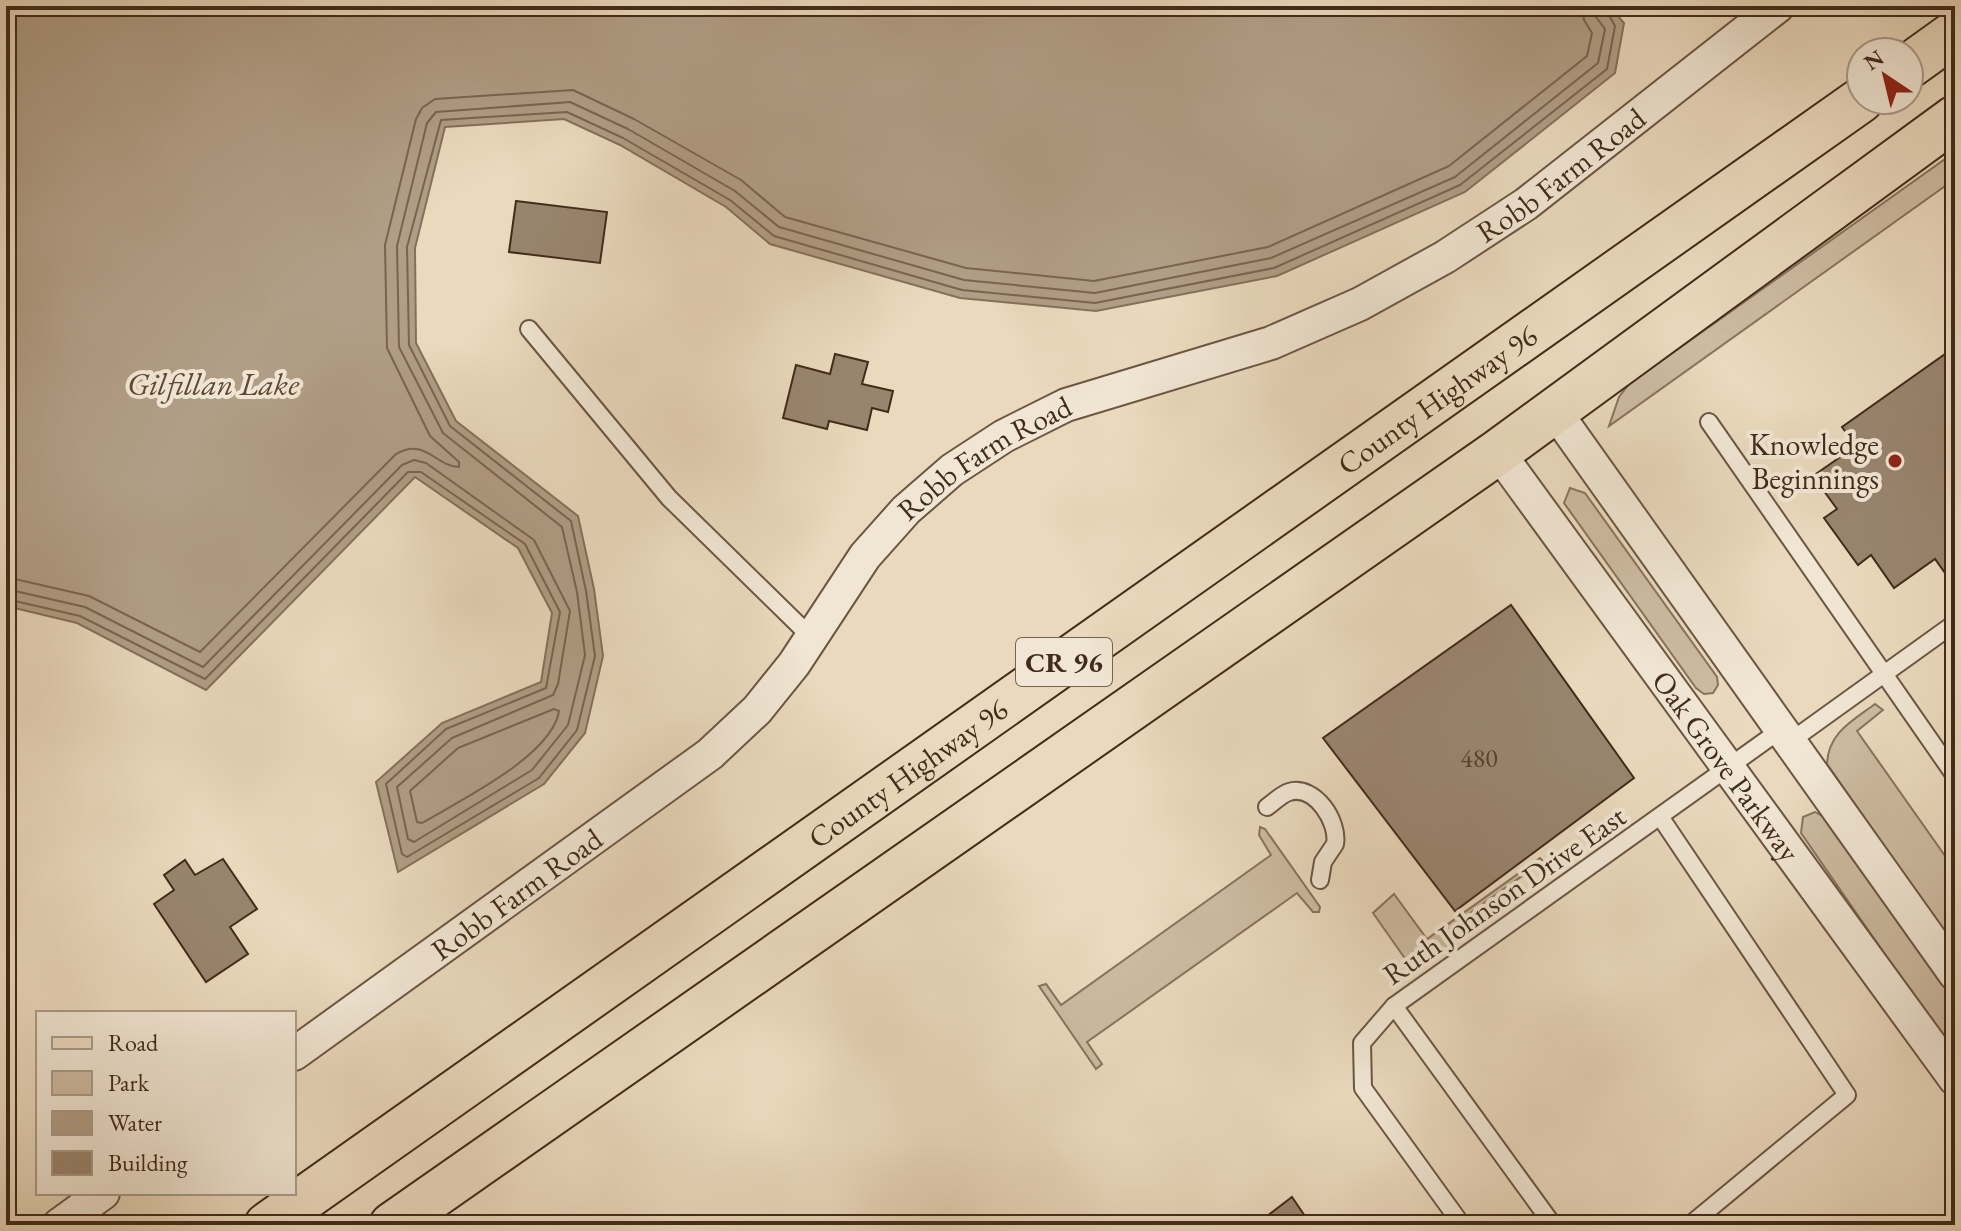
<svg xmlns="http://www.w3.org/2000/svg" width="1961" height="1231" viewBox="0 0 1961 1231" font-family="'EB Garamond',serif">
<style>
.green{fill:#cdbba1;stroke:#88735e;stroke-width:2}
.water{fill:#b19e86;stroke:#85705b;stroke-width:2}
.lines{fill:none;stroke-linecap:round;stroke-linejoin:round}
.shore{stroke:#7a6450;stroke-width:2}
.building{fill:#99856f;stroke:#422b1a;stroke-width:2}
.service-casing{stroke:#6c5643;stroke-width:20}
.minor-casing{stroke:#6c5643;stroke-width:36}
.primary-casing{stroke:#422b1a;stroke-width:48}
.service{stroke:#f1e6d4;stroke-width:16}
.minor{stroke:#f1e6d4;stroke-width:32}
.primary{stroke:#ead9bd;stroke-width:44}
.poi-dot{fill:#8f2418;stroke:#f1e6d4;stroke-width:3}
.labels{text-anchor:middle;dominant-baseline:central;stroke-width:8;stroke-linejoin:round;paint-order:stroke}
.number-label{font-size:26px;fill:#58422f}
.shield{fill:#f1e6d4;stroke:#766352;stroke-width:2}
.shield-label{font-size:28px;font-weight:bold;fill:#422b1a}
.street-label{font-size:30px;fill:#422b1a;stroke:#f1e6d4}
.poi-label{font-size:30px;fill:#422b1a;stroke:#f1e6d4;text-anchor:end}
.water-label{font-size:32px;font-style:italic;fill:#5e4835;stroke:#f1e6d4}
</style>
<rect width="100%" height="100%" fill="#ead9bd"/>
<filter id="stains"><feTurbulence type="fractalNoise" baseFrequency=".0025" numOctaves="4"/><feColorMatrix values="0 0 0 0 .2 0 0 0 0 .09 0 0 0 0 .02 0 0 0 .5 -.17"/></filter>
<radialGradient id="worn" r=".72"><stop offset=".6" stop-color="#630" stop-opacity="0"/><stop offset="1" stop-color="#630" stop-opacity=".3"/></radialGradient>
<!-- green -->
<g class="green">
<polygon points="1955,152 1955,179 1609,426 1619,397 1629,384"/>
<polygon points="1570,488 1585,493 1717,677 1718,685 1713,693 1704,694 1696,688 1564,503"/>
<path d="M 1875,704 L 1883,710 L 1857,731 L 1955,870 L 1955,947 L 1827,764 C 1828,733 1852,721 1875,704 Z"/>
<polygon points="1815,812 1822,816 1955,1001 1955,1049 1949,1047 1801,833 1803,817"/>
<polygon points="1260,827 1265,829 1320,907 1319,912 1313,912 1297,893 1087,1042 1102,1064 1096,1069 1039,986 1046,984 1061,1005 1271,855 1259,835"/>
<polygon points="1540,858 1543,861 1462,919 1452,945 1422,965 1406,960 1373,913 1394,894 1427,939"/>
</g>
<!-- water -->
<polygon class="water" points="6,6 1609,6 1624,23 1615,73 1465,192 1277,276 1096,311 960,298 770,244 726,207 620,145 564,119 445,127 415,248 416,343 456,421 578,516 594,589 603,656 585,733 544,784 398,872 376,782 442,723 541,682 552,613 518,548 415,477 206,690 77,623 6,606"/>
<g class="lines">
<!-- shore -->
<g class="shore">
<path d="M 6,577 L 89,596 L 200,652 L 396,454 C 425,437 435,466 459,467 L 459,462 L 430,436 L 387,348 L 385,245 L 416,119 L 422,108 L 435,99 L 573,90 L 634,119 L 741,180 L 785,217 L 966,268 L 1094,281 L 1268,247 L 1449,166 L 1587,56 L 1592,33 L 1584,20 L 1582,6"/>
<polyline points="6,589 85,607 203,667 402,465 414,460 426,463 534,540 570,611 558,684 553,695 452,738 397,787 408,839 414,842 532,770 568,725 585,655 577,592 562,527 443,433 399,347 397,246 427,123 436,112 570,102 628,129 735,191 779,227 964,280 1095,293 1271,258 1455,177 1598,63 1605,29 1596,17 1594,6"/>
<polyline points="6,599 80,616 205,679 408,472 421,472 525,544 560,612 546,688 446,729 386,784 402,854 407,857 539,778 577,730 595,656 586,591 571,521 450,426 409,345 407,247 441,120 567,112 623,138 730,200 774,236 962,290 1095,303 1274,268 1460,185 1607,69 1615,26 1604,6"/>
<path d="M 554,709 L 559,711 C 552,756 459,801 422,823 L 417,822 L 410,791 L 458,748 Z"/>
</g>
</g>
<!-- building -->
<g class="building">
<polygon points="516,201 607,212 600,263 509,252"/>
<polygon points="1955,347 1955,581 1952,583 1935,559 1894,588 1871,555 1858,565 1824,518 1837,509 1813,476 1856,446 1842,427"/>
<polygon points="835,354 868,362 862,384 893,391 888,412 872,408 867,430 829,421 827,429 783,418 796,365 830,374"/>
<polygon points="1511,605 1634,778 1455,911 1323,738"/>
<polygon points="223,859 257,909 230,927 248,954 206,982 154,904 174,890 164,875 185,860 195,875"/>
<polygon points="1292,1197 1311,1225 1255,1225"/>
</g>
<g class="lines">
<defs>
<g id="service">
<polyline points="529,329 669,498 811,637"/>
<polyline points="1709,422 1955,776"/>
<polyline points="1788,743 1955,623"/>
<path d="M 1267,807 C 1274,802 1282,794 1289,792 C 1315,784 1339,822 1335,844 L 1323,862 L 1320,880"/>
<polyline points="1661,818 1847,1095 1690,1225"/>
<polyline points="1394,1006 1553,1225"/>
<polyline points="1462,1225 1363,1088 1362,1043 1394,1006 1779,731"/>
</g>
<g id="minor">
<polyline points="1554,410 1955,974"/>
<path id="s1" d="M 1498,452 L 1955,1079"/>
<path id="s2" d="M 294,1054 L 710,754 L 757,710 L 794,664 L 865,556 L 906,510 L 952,470 L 1004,436 L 1066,405 L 1271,343 L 1360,304 L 1445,257 L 1526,204 L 1778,6"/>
<polyline points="59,1225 103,1193"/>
</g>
<g id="primary">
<polyline points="1909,66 1955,33"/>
<path id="s3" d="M 267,1225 L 1861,100"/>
<polyline points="392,1225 1498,452 1955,118"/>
</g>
</defs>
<!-- service casing -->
<use href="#service" class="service-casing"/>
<!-- minor casing -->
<use href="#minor" class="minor-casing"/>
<!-- primary casing -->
<use href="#primary" class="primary-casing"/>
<!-- service -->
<use href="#service" class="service"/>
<!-- minor -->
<use href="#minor" class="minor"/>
<!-- primary -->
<use href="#primary" class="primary"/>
</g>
<!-- markers -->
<circle class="poi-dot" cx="1895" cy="461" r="8"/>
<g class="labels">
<!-- number labels -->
<g class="number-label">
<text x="1479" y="758">480</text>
</g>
<!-- shield labels -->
<rect class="shield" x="1016" y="638" width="96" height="48" rx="6"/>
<g class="shield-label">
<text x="1064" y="662">CR 96</text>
</g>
<!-- street labels -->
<g class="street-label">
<text stroke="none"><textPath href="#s2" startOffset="1570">Robb Farm Road</textPath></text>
<text stroke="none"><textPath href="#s3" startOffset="1432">County Highway 96</textPath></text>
<text stroke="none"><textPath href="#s2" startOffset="922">Robb Farm Road</textPath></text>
<text stroke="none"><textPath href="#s1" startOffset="388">Oak Grove Parkway</textPath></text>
<text stroke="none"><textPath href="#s3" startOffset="784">County Highway 96</textPath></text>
<text stroke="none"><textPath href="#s2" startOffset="274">Robb Farm Road</textPath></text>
<text transform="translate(1504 895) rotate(-35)">Ruth Johnson Drive East</text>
</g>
<!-- poi labels -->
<g class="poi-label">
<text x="1879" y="444">Knowledge<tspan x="1879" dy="34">Beginnings</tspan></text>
</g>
<!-- water labels -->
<g class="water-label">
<text x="213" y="384">Gilfillan Lake</text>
</g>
</g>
<!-- margin -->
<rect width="1961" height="1231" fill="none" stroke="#ead9bd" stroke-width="32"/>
<rect x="8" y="8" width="1945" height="1215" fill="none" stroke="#422b1a" stroke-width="4"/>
<rect x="16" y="16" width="1929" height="1199" fill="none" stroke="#422b1a" stroke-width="2"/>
<!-- legend -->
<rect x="36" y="1011" width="260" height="184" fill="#f1e6d4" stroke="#ab9b8a" stroke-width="2"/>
<rect x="52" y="1037" width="40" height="12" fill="#ead9bd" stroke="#ab9b8a" stroke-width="2"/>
<text x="108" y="1051" font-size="24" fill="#422b1a">Road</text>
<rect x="52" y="1071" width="40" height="24" fill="#cdbba1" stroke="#ab9b8a" stroke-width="2"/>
<text x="108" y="1091" font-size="24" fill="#422b1a">Park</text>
<rect x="52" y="1111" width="40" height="24" fill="#b19e86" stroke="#ab9b8a" stroke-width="2"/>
<text x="108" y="1131" font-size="24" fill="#422b1a">Water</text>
<rect x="52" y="1151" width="40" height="24" fill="#99856f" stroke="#ab9b8a" stroke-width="2"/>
<text x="108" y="1171" font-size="24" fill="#422b1a">Building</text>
<!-- north arrow -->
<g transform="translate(1885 76) rotate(325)"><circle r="38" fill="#f1e6d4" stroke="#ab9b8a" stroke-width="2"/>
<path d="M0-6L14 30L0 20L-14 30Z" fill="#8f2418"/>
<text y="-12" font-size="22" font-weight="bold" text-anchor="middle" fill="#422b1a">N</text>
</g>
<rect width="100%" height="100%" filter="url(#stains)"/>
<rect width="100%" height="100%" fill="url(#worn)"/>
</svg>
